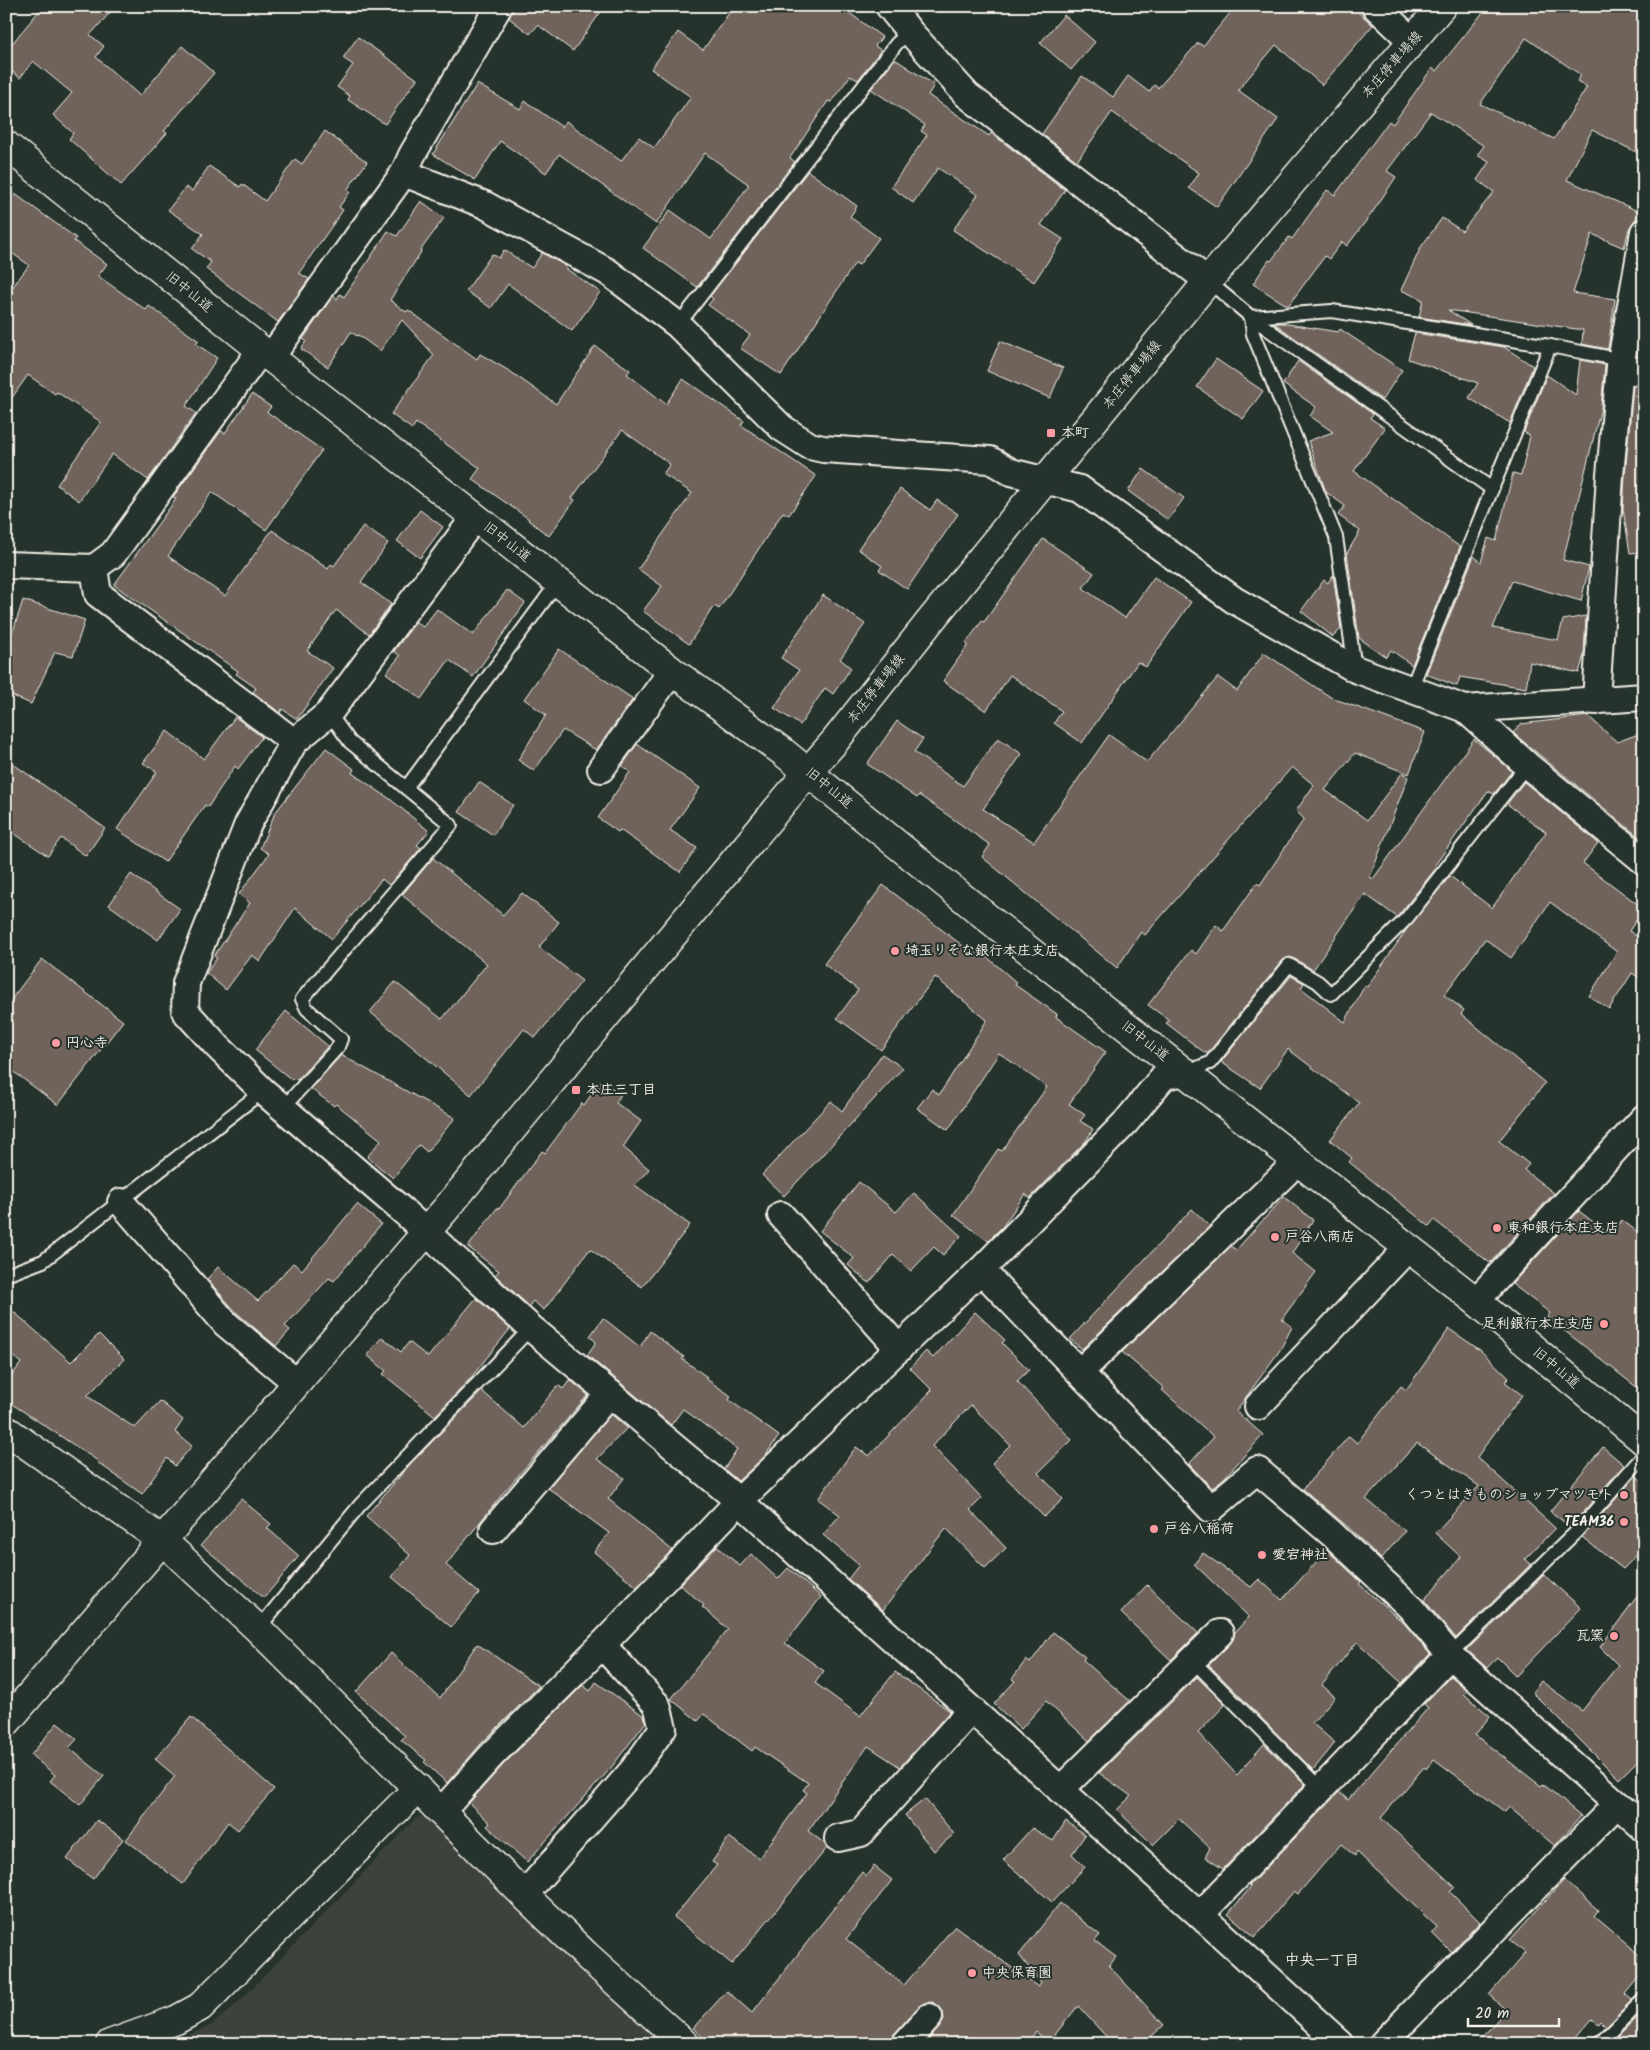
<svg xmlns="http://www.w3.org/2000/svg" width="1650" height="2050" viewBox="0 0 1650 2050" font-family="Kalam,'Klee One',sans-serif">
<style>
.built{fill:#3c423b}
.building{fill:#70645b;stroke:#f4f1e8;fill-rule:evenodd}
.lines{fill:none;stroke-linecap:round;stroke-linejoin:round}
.service-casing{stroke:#f4f1e8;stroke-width:16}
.minor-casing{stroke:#f4f1e8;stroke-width:30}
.tertiary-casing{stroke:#f4f1e8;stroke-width:31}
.secondary-casing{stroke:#f4f1e8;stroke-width:31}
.service{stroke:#26332d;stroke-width:12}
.minor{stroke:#26332d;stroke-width:26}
.tertiary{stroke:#26332d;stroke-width:28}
.secondary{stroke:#26332d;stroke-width:28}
.poi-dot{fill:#ff9aa2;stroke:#26332d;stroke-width:2}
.labels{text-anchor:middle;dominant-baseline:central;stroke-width:4;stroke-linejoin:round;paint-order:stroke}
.street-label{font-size:14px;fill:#f4f1e8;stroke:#26332d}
.poi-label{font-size:14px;font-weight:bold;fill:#f4f1e8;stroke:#26332d;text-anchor:start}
.neighbourhood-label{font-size:15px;font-weight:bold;fill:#f4f1e8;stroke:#26332d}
</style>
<rect width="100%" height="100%" fill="#26332d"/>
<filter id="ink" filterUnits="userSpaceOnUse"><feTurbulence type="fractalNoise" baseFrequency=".02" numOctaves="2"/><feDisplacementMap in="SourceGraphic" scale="10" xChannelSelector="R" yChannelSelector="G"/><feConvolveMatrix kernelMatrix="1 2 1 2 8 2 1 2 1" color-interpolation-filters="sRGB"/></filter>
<g filter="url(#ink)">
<!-- built -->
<polygon class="built" points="429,1816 662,2044 167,2044 212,2025 243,1998 416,1818"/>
<!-- building -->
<g class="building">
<polygon points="43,6 116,6 90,35 104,46 96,57 140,96 182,46 214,73 164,131 167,133 121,185 69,139 73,133 53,115 72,93 33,61 20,78 6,66 6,51"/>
<polygon points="514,6 605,6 573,51 538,25 530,34 509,18"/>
<polygon points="734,6 840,6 882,37 875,46 881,50 858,80 850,76 831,102 828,101 790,158 795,162 697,287 643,248 670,210 711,239 748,186 748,184 705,153 656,224 559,154 546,173 500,141 475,180 433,154 477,84 520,109 525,101 562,127 566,121 621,161 639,137 654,148 691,97 651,69 678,32 703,50"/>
<polygon points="1236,6 1351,6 1373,25 1322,85 1276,45 1238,90 1278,119 1217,207 1189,188 1199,173 1112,112 1077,161 1042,134 1082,76 1113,97 1128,76 1149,92 1154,85 1158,88 1198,43 1203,46"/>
<path d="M 1488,6 L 1644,6 L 1644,156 L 1592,130 L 1567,180 L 1640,212 L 1629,229 L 1624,248 L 1592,234 L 1573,293 L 1615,299 L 1608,349 L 1582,344 L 1583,330 L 1448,310 L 1471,325 L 1419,317 L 1423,300 L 1401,290 L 1421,247 L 1442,218 L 1462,231 L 1494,192 L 1477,180 L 1489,162 L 1477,155 L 1484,146 L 1431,112 L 1387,171 L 1396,177 L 1372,213 L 1347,246 L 1342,242 L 1329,259 L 1325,256 L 1288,306 L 1253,284 L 1269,260 L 1271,261 L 1289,237 L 1292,239 L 1327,190 L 1335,195 L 1389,121 L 1393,124 L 1432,68 L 1436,71 ZM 1526,38 L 1581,75 L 1577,81 L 1587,87 L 1554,139 L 1480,104 Z"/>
<polygon points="1064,15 1095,42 1071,70 1040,43"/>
<polygon points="358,37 417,79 385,124 348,100 350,96 337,87 353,65 343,58"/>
<polygon points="895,59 934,85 928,95 989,136 991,133 995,136 1065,190 1041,225 1063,239 1034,282 953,230 978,195 938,168 913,203 891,187 927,135 921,131 925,125 871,89"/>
<polygon points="325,131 367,162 347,190 350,192 339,207 343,210 299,273 309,279 278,322 206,269 211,262 192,249 203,234 168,210 186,187 192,191 209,166 240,187 242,184 265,201 295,159 302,164"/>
<polygon points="808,171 857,206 850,217 879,238 859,265 855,263 781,375 740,348 750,335 708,305 713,299 710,296"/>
<polygon points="15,194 76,238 74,241 107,264 98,276 146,310 149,306 199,341 196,344 217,358 186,406 196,413 148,480 112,454 79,501 57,485 101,422 57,392 55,394 28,375 6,406 6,296 29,265 6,249 6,207"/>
<polygon points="421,201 444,218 420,251 421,252 390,300 406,312 408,310 477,359 480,354 511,372 556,404 595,346 630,370 627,374 666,404 683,379 744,421 741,425 816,476 789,515 783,512 719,609 714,606 689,644 643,611 662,586 638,569 692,493 663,474 670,464 622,430 572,498 575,500 549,536 528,520 529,519 472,479 480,468 416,423 412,429 391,414 434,355 402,320 380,351 358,335 357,336 351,332 328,367 301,349 306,341 303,339 333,296 337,299 340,294 344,297 388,231 397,236"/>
<polygon points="504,250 532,268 542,253 566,266 565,268 600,292 572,331 508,284 491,308 466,291 492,254 499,258"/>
<polygon points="1274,323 1282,323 1338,332 1340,329 1402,370 1382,400"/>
<polygon points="1415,333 1504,347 1533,366 1510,423 1469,398 1478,383 1408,359"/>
<polygon points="1000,341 1063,368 1050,398 987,371"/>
<polygon points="1216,359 1263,391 1243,419 1197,387"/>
<polygon points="1580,360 1605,365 1601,408 1563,560 1589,567 1581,601 1512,581 1493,628 1558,640 1563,620 1586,616 1584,655 1579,673 1530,662 1526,688 1460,677 1457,686 1426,674 1474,556 1481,562 1488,538 1496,541 1513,473 1521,475 1530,436 1524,432 1547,375 1576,395"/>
<polygon points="1298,361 1373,414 1370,418 1385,428 1354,471 1460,547 1412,665 1391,650 1386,657 1359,638 1347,553 1360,531 1338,515 1345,506 1326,492 1308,441 1333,432 1310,416 1316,407 1283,384"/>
<polygon points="1644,385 1644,552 1630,553 1623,509 1625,476 1633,386"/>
<polygon points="252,394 271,407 267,412 322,450 266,530 212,492 168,556 225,596 272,530 328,569 331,564 334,566 363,526 388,543 361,582 391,604 369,634 336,610 307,651 333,668 297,719 282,709 280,713 253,692 256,688 236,674 238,671 114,585 176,499 173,497 221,431 225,433"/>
<polygon points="1143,469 1184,498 1168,520 1128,491"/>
<polygon points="900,489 930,510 937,500 958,514 907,589 879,570 882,566 858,549"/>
<polygon points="420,510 443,527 420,558 397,541"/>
<polygon points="1043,539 1094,573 1083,588 1125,618 1154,577 1191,602 1146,667 1138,662 1082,743 1054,723 1062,711 1010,675 986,711 943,681 968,645 966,643 982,621 984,622"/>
<polygon points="1333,575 1341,629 1333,637 1301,611 1324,580 1328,583"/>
<polygon points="507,590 525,603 473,677 449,660 421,699 386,673 400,656 394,651 416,622 423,627 437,609 473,635"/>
<polygon points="823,595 865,624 840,659 851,668 833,694 825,688 800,725 774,708 799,670 781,658"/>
<polygon points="23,600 85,620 73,656 55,652 31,704 6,693 6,653"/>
<polygon points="559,649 633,699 596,750 563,730 534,771 518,760 546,715 524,699"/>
<polygon points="1264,653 1332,698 1425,732 1409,774 1355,753 1325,790 1367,820 1402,773 1408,777 1370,877 1373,879 1474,739 1512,771 1494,794 1488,791 1435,865 1437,867 1397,917 1365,894 1313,970 1293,958 1289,957 1283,960 1208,1053 1205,1053 1166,1023 1169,1020 1148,1005 1191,950 1196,954 1216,925 1223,931 1257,883 1260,885 1304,819 1296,811 1314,785 1292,767 1145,935 1141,932 1117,968 982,857 990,845 919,795 917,798 867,764 897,721 923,739 914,752 963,786 998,738 1022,754 983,809 1034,842 1109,735 1147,762 1218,677 1237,691"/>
<polygon points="1588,716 1617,742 1644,732 1644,841 1513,733 1521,724"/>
<polygon points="235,717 262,737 238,769 235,766 208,807 205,805 165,862 117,829 157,772 143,763 167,731 204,759"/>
<polygon points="637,744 700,788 670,830 697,848 680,872 620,830 618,832 598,818 630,772 622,766"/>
<polygon points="326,748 354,769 352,773 390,799 429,831 417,845 421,848 389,885 382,879 332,939 295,908 260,961 252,955 226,990 206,973 217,958 214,956 250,903 239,894 269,854 260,848 275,813"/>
<polygon points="6,759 105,828 86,856 61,838 48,856 6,828"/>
<polygon points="479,782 513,805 493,835 459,812"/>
<polygon points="1524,782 1598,843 1583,863 1644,909 1629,931 1644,941 1644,981 1632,973 1609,1009 1589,996 1617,952 1550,902 1511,958 1485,939 1444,995 1464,1010 1461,1014 1545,1083 1499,1141 1529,1164 1524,1170 1554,1193 1490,1263 1434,1220 1429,1226 1349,1162 1352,1158 1330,1140 1359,1103 1288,1049 1260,1088 1221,1062 1291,976 1304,983 1301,988 1345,1022 1365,985 1367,987 1407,929 1450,876 1492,908 1546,832 1507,804"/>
<polygon points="433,858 503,915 522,893 559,922 539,947 582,981 535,1038 524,1029 471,1095 370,1012 395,982 442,1019 487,964 402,895"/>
<polygon points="131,874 180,909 158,940 109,905"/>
<polygon points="883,885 975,955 979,950 1017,983 1015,985 1057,1014 1056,1017 1106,1052 1069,1104 1085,1115 1080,1121 1093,1129 1086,1141 1030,1198 1025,1194 1003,1226 988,1241 953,1215 998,1149 1002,1151 1047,1087 999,1053 948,1130 917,1108 932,1089 939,1095 987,1020 935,977 881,1050 837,1018 858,990 824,964"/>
<polygon points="42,959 123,1021 58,1105 6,1066 6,1006"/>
<polygon points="286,1011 328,1046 297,1080 294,1078 292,1080 255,1050"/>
<polygon points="882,1054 903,1068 784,1196 762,1175 831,1101 842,1111"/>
<polygon points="341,1055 455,1118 427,1152 419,1145 393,1178 367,1157 381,1140 336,1104 334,1106 311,1089"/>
<polygon points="601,1081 621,1094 616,1103 641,1121 623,1147 649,1169 635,1185 690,1225 642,1287 590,1249 544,1310 533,1301 529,1306 495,1275 499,1271 468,1247 497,1208 499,1209 542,1151 545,1153 582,1103 584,1105"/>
<polygon points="859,1182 896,1212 914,1193 961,1236 943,1255 934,1247 911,1271 893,1255 869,1283 848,1265 854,1258 820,1231"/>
<polygon points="1284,1197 1313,1220 1292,1253 1316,1272 1282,1319 1292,1327 1280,1350 1236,1411 1263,1435 1225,1477 1212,1488 1189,1464 1214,1437 1162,1390 1164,1388 1122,1352 1231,1246 1236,1250"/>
<polygon points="357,1204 381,1224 334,1281 329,1278 285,1326 290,1330 276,1346 237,1313 207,1279 218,1267 258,1301 293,1263 302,1270"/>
<polygon points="1192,1209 1210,1226 1082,1349 1070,1339"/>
<polygon points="1579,1211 1610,1235 1622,1220 1644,1237 1644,1393 1547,1317 1550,1313 1512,1284"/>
<polygon points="476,1298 510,1329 469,1380 435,1416 383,1374 386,1371 367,1355 382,1337 401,1352 409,1342 428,1357"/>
<polygon points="6,1305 71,1362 99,1334 124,1359 87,1396 135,1428 160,1401 183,1420 175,1432 192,1446 175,1466 167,1458 142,1494 97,1462 98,1461 6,1400 6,1384 21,1363 6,1351"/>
<polygon points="975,1312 1005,1340 1002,1343 1029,1370 1017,1381 1072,1440 1038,1473 1063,1499 1044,1517 992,1463 1010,1445 971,1405 932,1446 982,1498 970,1510 1006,1548 985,1568 946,1528 883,1610 848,1579 859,1565 823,1535 840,1515 818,1499 856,1447 869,1456 932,1390 910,1368 926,1351 933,1358"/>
<polygon points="603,1318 640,1347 650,1331 684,1357 682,1359 707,1377 705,1378 731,1396 729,1400 779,1436 764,1457 738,1481 724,1469 737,1449 683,1409 671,1425 587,1355 596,1342 590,1336"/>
<polygon points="1449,1329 1480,1350 1509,1378 1505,1382 1522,1395 1477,1457 1555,1528 1525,1559 1531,1564 1456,1638 1424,1600 1461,1557 1435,1533 1479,1486 1417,1443 1366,1499 1405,1531 1381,1559 1348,1527 1303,1489 1349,1436 1357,1443 1401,1386 1406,1390"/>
<polygon points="570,1380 588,1395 504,1492 446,1565 479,1593 451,1627 392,1577 410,1555 366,1516 411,1463 482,1391 524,1428 558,1385 563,1389"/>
<polygon points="611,1414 627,1428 597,1459 624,1478 608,1499 672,1550 637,1587 594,1552 609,1533 548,1488"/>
<polygon points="1603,1447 1624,1465 1570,1527 1550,1511"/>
<polygon points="1636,1476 1644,1482 1644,1548 1623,1569 1582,1537"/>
<polygon points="241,1499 271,1524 267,1528 299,1556 264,1598 201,1545"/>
<polygon points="717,1546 740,1566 751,1554 778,1579 788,1568 821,1597 785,1643 824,1671 815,1683 860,1716 895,1672 950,1711 900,1767 868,1746 808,1831 824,1843 827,1848 732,1964 674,1917 717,1865 712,1862 729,1837 759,1858 807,1793 803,1790 808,1783 755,1747 752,1751 704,1714 698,1721 671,1699 728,1629 702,1607 704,1605 680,1585"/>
<polygon points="1327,1550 1361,1582 1359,1584 1404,1623 1430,1654 1402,1683 1357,1642 1322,1685 1335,1697 1312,1723 1335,1743 1313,1770 1209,1665 1230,1644 1234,1637 1235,1632 1249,1617 1194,1564 1203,1553 1251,1587 1259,1579 1282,1600"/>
<polygon points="1544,1575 1581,1608 1516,1676 1497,1657 1487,1668 1467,1650"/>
<polygon points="1147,1585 1198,1633 1171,1660 1121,1613"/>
<polygon points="1644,1587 1644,1754 1619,1779 1532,1692 1541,1681 1582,1711 1618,1665 1600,1647"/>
<polygon points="1053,1632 1085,1657 1083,1660 1130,1701 1089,1741 1046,1701 1021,1729 994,1704 1015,1681 1012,1679 1026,1660 1030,1663"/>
<polygon points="477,1644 539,1686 480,1745 447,1783 424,1762 426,1760 401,1740 405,1736 356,1692 391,1653 440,1698"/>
<polygon points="1451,1676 1468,1691 1464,1694 1490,1716 1475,1735 1541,1786 1543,1784 1581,1816 1555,1846 1509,1807 1505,1812 1434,1759 1426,1769 1424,1767 1381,1818 1455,1887 1450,1892 1480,1922 1451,1952 1432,1933 1437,1927 1357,1852 1355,1856 1341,1844 1298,1894 1294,1891 1255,1937 1228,1914 1251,1887 1249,1886 1339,1792 1348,1800 1428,1708 1424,1704"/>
<polygon points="1197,1677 1225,1705 1198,1733 1237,1775 1264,1744 1305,1784 1223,1869 1205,1857 1210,1848 1179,1819 1153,1845 1117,1810 1131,1796 1099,1773"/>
<polygon points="596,1682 644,1716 646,1722 610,1769 527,1862 487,1826 490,1823 469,1803 502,1766 583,1685 590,1691"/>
<polygon points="191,1717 274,1789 238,1830 228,1822 183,1884 126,1840 175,1776 155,1759"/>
<polygon points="57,1723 77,1739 69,1748 104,1776 80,1805 50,1781 55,1775 31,1755"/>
<polygon points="925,1799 954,1834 934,1851 905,1815"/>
<polygon points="97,1820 123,1839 93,1879 67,1859"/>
<polygon points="1066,1821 1085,1835 1072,1854 1085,1867 1052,1902 1003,1860 1032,1828 1053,1841"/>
<polygon points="874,1866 892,1880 846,1939 904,1985 955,1926 1038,1987 1041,1983 1019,1955 1060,1903 1100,1935 1095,1941 1116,1957 1109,1966 1164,2025 1143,2044 1113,2044 1078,2006 1049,2042 1036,2032 1026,2044 925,2044 940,2027 944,2020 943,2012 939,2006 932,2002 924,2003 918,2007 894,2034 890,2044 710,2044 693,2028 727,1991 752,2013 862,1872 866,1876"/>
<polygon points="1564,1880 1598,1910 1594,1916 1644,1958 1644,1971 1625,1994 1632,2000 1606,2026 1601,2021 1599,2024 1592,2019 1571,2044 1476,2044 1506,2010 1489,1995 1525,1953 1510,1940"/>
<polygon points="1644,2011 1644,2044 1625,2044 1618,2037"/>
</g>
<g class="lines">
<defs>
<g id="service">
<polyline points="1208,281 1251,317 1332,311 1550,346 1612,358 1620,367"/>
<polyline points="1251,317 1253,334 1336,537 1355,669"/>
<polyline points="1251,317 1492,489"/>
<polyline points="678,325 897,43 910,32"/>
<polyline points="1411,689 1550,346"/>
<polyline points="406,788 558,582"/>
<polyline points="1186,1072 1210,1063 1289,965 1318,982 1331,994 1407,918 1527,765"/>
<polyline points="283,1108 338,1047 341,1039 307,1009 302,999 451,825 350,742 329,713"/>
<polyline points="6,1275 43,1261 263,1091"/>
<polyline points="258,1629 360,1505 531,1328"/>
<polyline points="1450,1655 1576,1532 1644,1455"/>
<polyline points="1192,1660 1321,1789"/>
<polyline points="1599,2044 1644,1999"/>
</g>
<g id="minor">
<polyline points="889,6 910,32 967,95 1208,281"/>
<polyline points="1375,6 1412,41"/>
<polyline points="404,173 485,205 608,272 678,325 782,428 810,446 823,449 990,460 1011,472 1080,489 1234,600 1355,669 1465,709 1644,697"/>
<polyline points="271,357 404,173 412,155 499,6"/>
<polyline points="1620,367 1634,371 1644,370"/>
<polyline points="475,517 329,713 294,742 248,824 186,983 185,1011 218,1047 263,1091 403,1211 531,1328 739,1501 1200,1915 1341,2044"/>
<polyline points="6,565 94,568 113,554 261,350"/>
<polyline points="94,568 98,594 294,742"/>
<polyline points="1596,701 1610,475 1620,367 1644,232"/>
<polyline points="1465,709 1527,765 1644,861"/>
<polyline points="601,769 672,671"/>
<polyline points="121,1202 226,1324 297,1383"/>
<polyline points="781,1215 899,1349"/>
<polyline points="981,1270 1211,1509 1257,1470 1331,1533 1409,1606 1450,1655 1644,1828"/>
<polyline points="1476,1301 1644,1118"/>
<polyline points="1080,1372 1298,1161"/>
<polyline points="1258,1406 1408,1248"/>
<polyline points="493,1530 610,1393"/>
<polyline points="1060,1790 1220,1633"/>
<polyline points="441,1812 491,1756 602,1645 739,1501 981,1270 1126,1122 1164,1076 1186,1072"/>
<polyline points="838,1838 861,1833 971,1710"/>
<polyline points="524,1895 633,1770 663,1728 657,1705 602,1645"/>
<polyline points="1200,1915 1450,1655"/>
<polyline points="905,2044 929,2017"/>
<polyline points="1382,2044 1617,1804"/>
</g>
<g id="tertiary">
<polyline points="6,1430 162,1540 258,1629 524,1895 586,1955 685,2044"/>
<polyline points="6,1723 445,1210 808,772"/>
<polyline points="110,2044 176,2020 200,2007 418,1788"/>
</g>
<g id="secondary">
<polyline points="6,145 261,350 672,671 783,752 999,927 1476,1301 1644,1441"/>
<polyline points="808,772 835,741 931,620 1208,281 1442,6"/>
</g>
</defs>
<!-- service casing -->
<use href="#service" class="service-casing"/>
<!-- minor casing -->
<use href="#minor" class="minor-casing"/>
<!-- tertiary casing -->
<use href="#tertiary" class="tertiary-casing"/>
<!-- secondary casing -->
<use href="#secondary" class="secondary-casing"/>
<!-- service -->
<use href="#service" class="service"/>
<!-- minor -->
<use href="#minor" class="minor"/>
<!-- tertiary -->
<use href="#tertiary" class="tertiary"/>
<!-- secondary -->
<use href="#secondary" class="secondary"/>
</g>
</g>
<!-- markers -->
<g class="poi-dot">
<rect x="1046" y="428" width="10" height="10" rx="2.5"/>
<circle cx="895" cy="951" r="5"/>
<circle cx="56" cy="1043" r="5"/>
<rect x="571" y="1085" width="10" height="10" rx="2.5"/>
<circle cx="1497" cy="1228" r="5"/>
<circle cx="1275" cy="1237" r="5"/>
<circle cx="1604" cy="1324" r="5"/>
<circle cx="1624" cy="1495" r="5"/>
<circle cx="1624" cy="1522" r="5"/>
<circle cx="1154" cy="1529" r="5"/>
<circle cx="1262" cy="1555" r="5"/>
<circle cx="1614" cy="1636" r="5"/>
<circle cx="972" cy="1973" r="5"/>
</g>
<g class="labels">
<!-- street labels -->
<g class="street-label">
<text transform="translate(1392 65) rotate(-49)">本庄停車場線</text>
<text transform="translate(189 292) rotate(39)">旧中山道</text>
<text transform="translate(1132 375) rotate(-51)">本庄停車場線</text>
<text transform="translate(507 542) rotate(38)">旧中山道</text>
<text transform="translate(876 689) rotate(-52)">本庄停車場線</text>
<text transform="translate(829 788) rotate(39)">旧中山道</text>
<text transform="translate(1145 1041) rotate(38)">旧中山道</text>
<text transform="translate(1556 1368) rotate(40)">旧中山道</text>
</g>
<!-- poi labels -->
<g class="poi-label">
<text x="1061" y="433">本町</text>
<text x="905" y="951">埼玉りそな銀行本庄支店</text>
<text x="66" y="1043">円心寺</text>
<text x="586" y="1090">本庄三丁目</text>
<text x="1507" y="1228">東和銀行本庄支店</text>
<text x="1285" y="1237">戸谷八商店</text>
<text x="1594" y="1324" text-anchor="end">足利銀行本庄支店</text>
<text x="1614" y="1495" text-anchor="end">くつとはきものショップマツモト</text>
<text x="1614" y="1522" text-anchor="end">TEAM36</text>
<text x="1164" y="1529">戸谷八稲荷</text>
<text x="1272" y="1555">愛宕神社</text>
<text x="1604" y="1636" text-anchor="end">瓦窯</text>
<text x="982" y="1973">中央保育園</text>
</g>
<!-- neighbourhood labels -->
<g class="neighbourhood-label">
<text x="1322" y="1961">中央一丁目</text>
</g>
</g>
<!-- margin -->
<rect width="1650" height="2050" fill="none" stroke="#26332d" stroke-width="25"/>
<rect x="12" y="12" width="1625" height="2025" fill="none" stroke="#f4f1e8" stroke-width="2" filter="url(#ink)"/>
<!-- scale -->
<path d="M1468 2018v8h91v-8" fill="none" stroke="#f4f1e8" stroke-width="2.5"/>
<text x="1475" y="2018" font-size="15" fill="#f4f1e8" stroke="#26332d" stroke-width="4" paint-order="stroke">20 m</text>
</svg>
